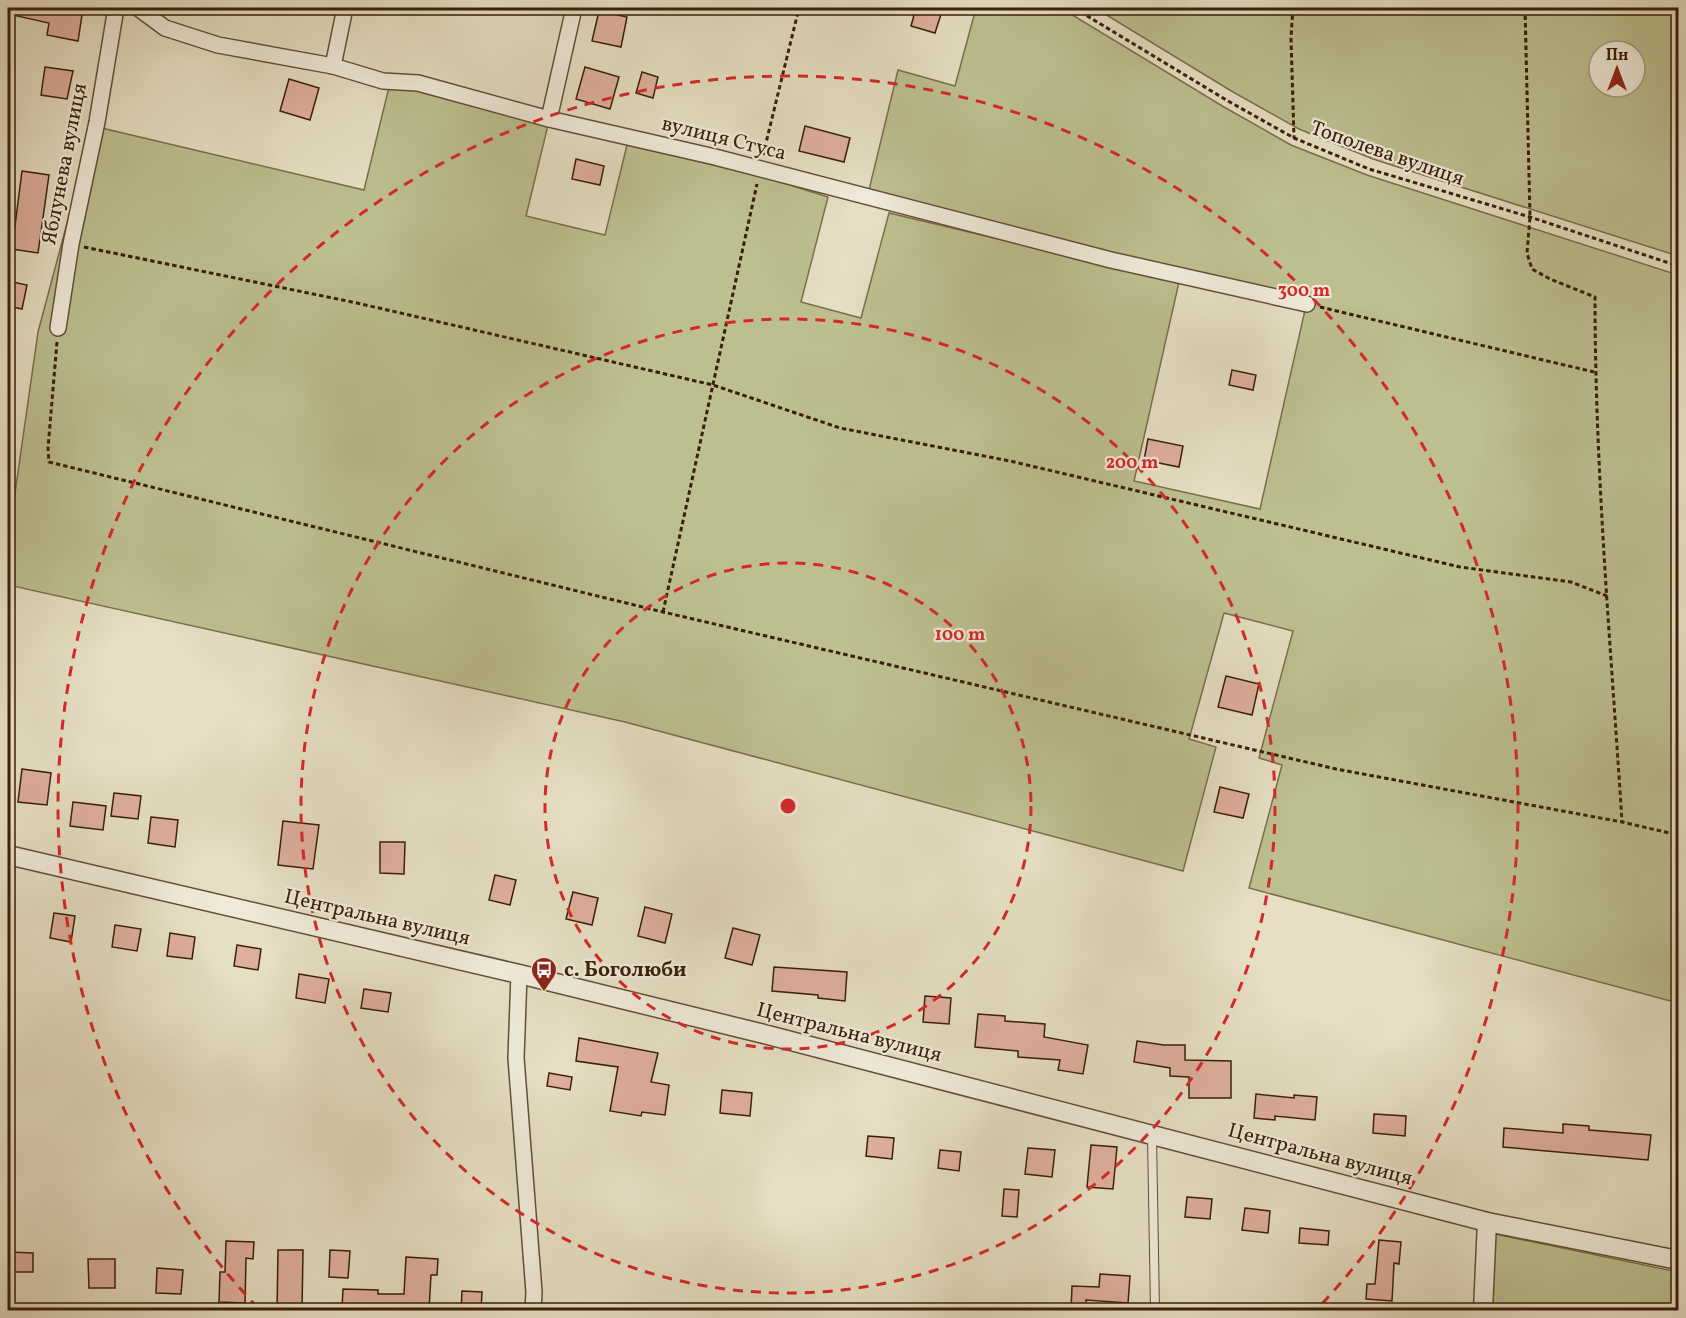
<svg xmlns="http://www.w3.org/2000/svg" width="1686" height="1318" viewBox="0 0 1686 1318" font-family="Vollkorn,serif">
<style>
.green{fill:#bdbf8f;stroke:#7b6f4c;stroke-width:1.5;fill-rule:evenodd}
.building{fill:#dfaf9e;stroke:#391f09;stroke-width:1.5}
.lines{fill:none;stroke-linecap:round;stroke-linejoin:round}
.service-casing{stroke:#644f38;stroke-width:10}
.minor-casing{stroke:#644f38;stroke-width:18}
.tertiary-casing{stroke:#644f38;stroke-width:21}
.path{stroke:#391f09;stroke-width:3;stroke-dasharray:4.5 3;stroke-linecap:butt}
.service{stroke:#efead9;stroke-width:8}
.minor{stroke:#efead9;stroke-width:15}
.tertiary{stroke:#efead9;stroke-width:18}
.ring{fill:none;stroke:#d62828;stroke-width:3;stroke-dasharray:10 8}
.labels{text-anchor:middle;dominant-baseline:central;stroke-width:4.5;stroke-linejoin:round;paint-order:stroke}
.street-label{font-size:21px;fill:#391f09;stroke:#efead9}
.poi-label{font-size:21px;font-weight:bold;fill:#391f09;stroke:#efead9;text-anchor:start}
.centre{fill:#d62828;stroke:#efead9;stroke-width:3}
.ring-label{font-size:18px;text-anchor:middle;font-weight:bold;fill:#d62828;stroke:#efead9;stroke-width:4.5;stroke-linejoin:round;paint-order:stroke}
</style>
<rect width="100%" height="100%" fill="#e6dfc4"/>
<filter id="stains"><feTurbulence type="fractalNoise" baseFrequency=".00333" numOctaves="4"/><feColorMatrix values="0 0 0 0 .2 0 0 0 0 .09 0 0 0 0 .02 0 0 0 .5 -.17"/></filter>
<radialGradient id="worn" r=".72"><stop offset=".6" stop-color="#630" stop-opacity="0"/><stop offset="1" stop-color="#630" stop-opacity=".3"/></radialGradient>
<!-- green -->
<g class="green">
<polygon points="976,8 1061,8 1224,107 1291,145 1367,175 1678,275 1678,1003 1249,888 1282,765 1259,758 1293,631 1224,613 1189,739 1216,747 1183,871 625,722 8,585 8,542 38,332 93,126 364,190 389,87 417,89 548,125 526,216 605,235 627,145 758,175 828,197 801,302 861,318 889,213 1179,282 1134,481 1260,509 1308,297 1112,253 869,190 898,70 955,86"/>
<path d="M 1095,8 L 1678,8 L 1678,256 L 1373,159 L 1299,129 L 1233,92 ZM 1599,51 L 1635,51 L 1635,87 L 1599,87 Z"/>
<polygon points="1495,1234 1678,1272 1678,1310 1492,1310"/>
</g>
<!-- building -->
<g class="building">
<polygon points="8,8 42,8 82,15 78,41 47,35 49,23 8,14"/>
<polygon points="916,8 943,8 935,33 911,26"/>
<polygon points="599,11 627,17 621,47 592,41"/>
<polygon points="45,67 73,71 67,99 41,95"/>
<polygon points="585,67 619,77 610,109 576,99"/>
<polygon points="642,72 658,77 653,98 636,93"/>
<polygon points="289,79 319,88 310,120 280,111"/>
<polygon points="805,126 850,138 844,162 799,151"/>
<polygon points="576,159 604,166 600,185 572,179"/>
<polygon points="22,171 49,175 38,253 12,249"/>
<polygon points="8,281 27,285 22,309 8,306"/>
<polygon points="1232,370 1256,375 1253,390 1229,385"/>
<polygon points="1148,439 1183,446 1179,467 1144,460"/>
<polygon points="1226,676 1259,684 1252,715 1218,707"/>
<polygon points="22,769 51,773 47,805 18,802"/>
<polygon points="1220,787 1249,794 1243,818 1214,812"/>
<polygon points="114,793 141,796 138,819 111,816"/>
<polygon points="73,802 106,806 103,830 70,826"/>
<polygon points="151,817 178,820 175,847 148,843"/>
<polygon points="283,821 319,825 313,869 278,865"/>
<polygon points="380,842 405,842 404,874 380,873"/>
<polygon points="495,875 516,880 510,905 489,900"/>
<polygon points="573,892 598,898 592,925 566,919"/>
<polygon points="645,907 672,914 665,943 638,936"/>
<polygon points="54,913 75,916 71,942 50,938"/>
<polygon points="115,925 141,929 137,951 112,947"/>
<polygon points="733,928 760,935 752,965 725,958"/>
<polygon points="170,933 195,937 192,959 167,956"/>
<polygon points="237,945 261,949 258,970 234,966"/>
<polygon points="774,967 847,972 845,1001 818,998 818,995 772,991"/>
<polygon points="299,974 329,979 325,1003 296,998"/>
<polygon points="364,989 391,993 388,1012 361,1008"/>
<polygon points="925,996 951,998 949,1024 923,1022"/>
<polygon points="978,1014 1005,1016 1005,1021 1045,1024 1044,1037 1088,1045 1083,1074 1058,1070 1060,1060 1018,1057 1018,1051 975,1047"/>
<polygon points="579,1038 658,1053 651,1082 669,1085 665,1115 642,1112 641,1116 610,1111 618,1067 576,1061"/>
<polygon points="1137,1041 1164,1045 1185,1045 1185,1060 1231,1061 1231,1098 1189,1098 1189,1077 1170,1076 1170,1068 1134,1062"/>
<polygon points="549,1073 572,1077 570,1090 547,1086"/>
<polygon points="722,1090 752,1093 750,1116 720,1113"/>
<polygon points="1256,1094 1294,1098 1294,1095 1317,1097 1315,1120 1275,1116 1275,1120 1254,1118"/>
<polygon points="1374,1114 1406,1116 1405,1136 1373,1133"/>
<polygon points="1563,1124 1589,1126 1589,1130 1651,1135 1648,1160 1503,1147 1504,1128 1563,1133"/>
<polygon points="868,1136 894,1138 892,1159 866,1156"/>
<polygon points="1091,1145 1117,1147 1113,1189 1087,1187"/>
<polygon points="1028,1148 1055,1150 1052,1177 1025,1174"/>
<polygon points="940,1150 961,1152 959,1171 938,1168"/>
<polygon points="1004,1189 1019,1190 1017,1217 1002,1216"/>
<polygon points="1187,1197 1212,1199 1210,1219 1185,1217"/>
<polygon points="1245,1208 1270,1211 1268,1233 1242,1230"/>
<polygon points="1300,1228 1329,1231 1328,1245 1299,1243"/>
<polygon points="1379,1240 1401,1242 1399,1264 1394,1263 1392,1301 1366,1299 1367,1284 1375,1284"/>
<polygon points="226,1241 254,1242 253,1259 246,1258 245,1303 219,1302 220,1272 225,1272"/>
<polygon points="278,1250 303,1250 302,1311 277,1311"/>
<polygon points="330,1250 350,1251 348,1278 329,1277"/>
<polygon points="8,1252 33,1253 33,1272 8,1272"/>
<polygon points="406,1257 438,1259 437,1275 431,1275 429,1310 342,1308 343,1289 378,1290 378,1294 404,1294"/>
<polygon points="88,1259 115,1259 115,1288 89,1288"/>
<polygon points="157,1268 183,1270 181,1294 156,1293"/>
<polygon points="1100,1274 1130,1276 1128,1303 1086,1300 1086,1311 1071,1311 1072,1286 1099,1287"/>
<polygon points="462,1291 482,1292 481,1311 461,1311"/>
</g>
<g class="lines">
<defs>
<polyline id="service" points="1152,1136 1155,1310"/>
<g id="minor">
<polyline points="138,8 165,28 218,45 333,66 383,81 418,83 549,119 715,157 1111,260 1307,304"/>
<polyline points="333,66 345,8"/>
<polyline points="549,119 574,8"/>
<polyline points="58,328 71,244 97,122 116,8"/>
<polyline points="519,974 516,1058 534,1292 533,1310"/>
</g>
<g id="tertiary">
<polyline points="8,855 519,974 760,1033 1487,1222 1678,1260"/>
<polyline points="1483,1310 1487,1222"/>
</g>
</defs>
<!-- service casing -->
<use href="#service" class="service-casing"/>
<!-- minor casing -->
<use href="#minor" class="minor-casing"/>
<!-- tertiary casing -->
<use href="#tertiary" class="tertiary-casing"/>
<!-- path -->
<g class="path">
<polyline points="1074,8 1228,101 1294,138 1369,169 1530,217 1678,266"/>
<polyline points="1293,8 1291,38 1294,138"/>
<path d="M 1525,8 L 1530,217 L 1527,253 L 1532,269 L 1550,279 L 1595,297 C 1595,472 1611,648 1622,822"/>
<polyline points="763,155 799,8"/>
<polyline points="84,247 357,303 713,385 840,428 1010,461 1460,567 1571,582 1607,596"/>
<polyline points="1320,307 1594,372"/>
<polyline points="57,342 48,448 49,462 663,612 1336,769 1622,822 1678,835"/>
<polyline points="663,612 757,184"/>
</g>
<!-- service -->
<use href="#service" class="service"/>
<!-- minor -->
<use href="#minor" class="minor"/>
<!-- tertiary -->
<use href="#tertiary" class="tertiary"/>
</g>
<!-- distance rings -->
<g class="ring">
<circle cx="788" cy="806" r="243"/>
<circle cx="788" cy="806" r="487"/>
<path d="M258 1308A730 730 0 1 1 1318 1308"/>
</g>
<!-- icons -->
<defs>
<symbol id="bus-pin" viewBox="-11 -11 22 30"><path d="M0 17L-7.5 6A9.5 9.5 0 1 1 7.5 6Z" fill="#8f2418" stroke="#efead9"/><path d="M-5-6H5V4H4V6H2V4H-2V6H-4V4H-5ZM-3.5-4V0h7V-4ZM-3.5 1.2v1.5H-2V1.2ZM2 1.2v1.5H3.5V1.2Z" fill="#fff"/></symbol>
</defs>
<g fill-rule="evenodd">
<use href="#bus-pin" x="529" y="955" width="30" height="40"/>
</g>
<g class="labels">
<!-- street labels -->
<g class="street-label">
<text transform="translate(724 139) rotate(14)">вулиця Стуса</text>
<text transform="translate(1387 154) rotate(19)">Тополева вулиця</text>
<text transform="translate(65 164) rotate(-79)">Яблунева вулиця</text>
<text transform="translate(377 918) rotate(13)">Центральна вулиця</text>
<text transform="translate(849 1033) rotate(14)">Центральна вулиця</text>
<text transform="translate(1320 1155) rotate(15)">Центральна вулиця</text>
</g>
<!-- poi labels -->
<g class="poi-label">
<text x="564" y="970">с. Боголюби</text>
</g>
</g>
<circle cx="788" cy="806" r="9" class="centre"/>
<g class="ring-label">
<text x="1304" y="296">300 m</text>
<text x="1132" y="468">200 m</text>
<text x="960" y="640">100 m</text>
</g>
<!-- margin -->
<rect width="1686" height="1318" fill="none" stroke="#e6dfc4" stroke-width="30"/>
<rect x="9" y="9" width="1668" height="1300" fill="none" stroke="#391f09" stroke-width="3"/>
<rect x="15" y="15" width="1656" height="1288" fill="none" stroke="#391f09" stroke-width="1.5"/>
<!-- north arrow -->
<g transform="translate(1617 69)"><circle r="28" fill="#efead9" stroke="#a69986" stroke-width="1.5"/>
<path d="M0-4.5L10 22L0 15L-10 22Z" fill="#8f2418"/>
<text y="-9" font-size="16" font-weight="bold" text-anchor="middle" fill="#391f09">Пн</text>
</g>
<rect width="100%" height="100%" filter="url(#stains)"/>
<rect width="100%" height="100%" fill="url(#worn)"/>
</svg>
